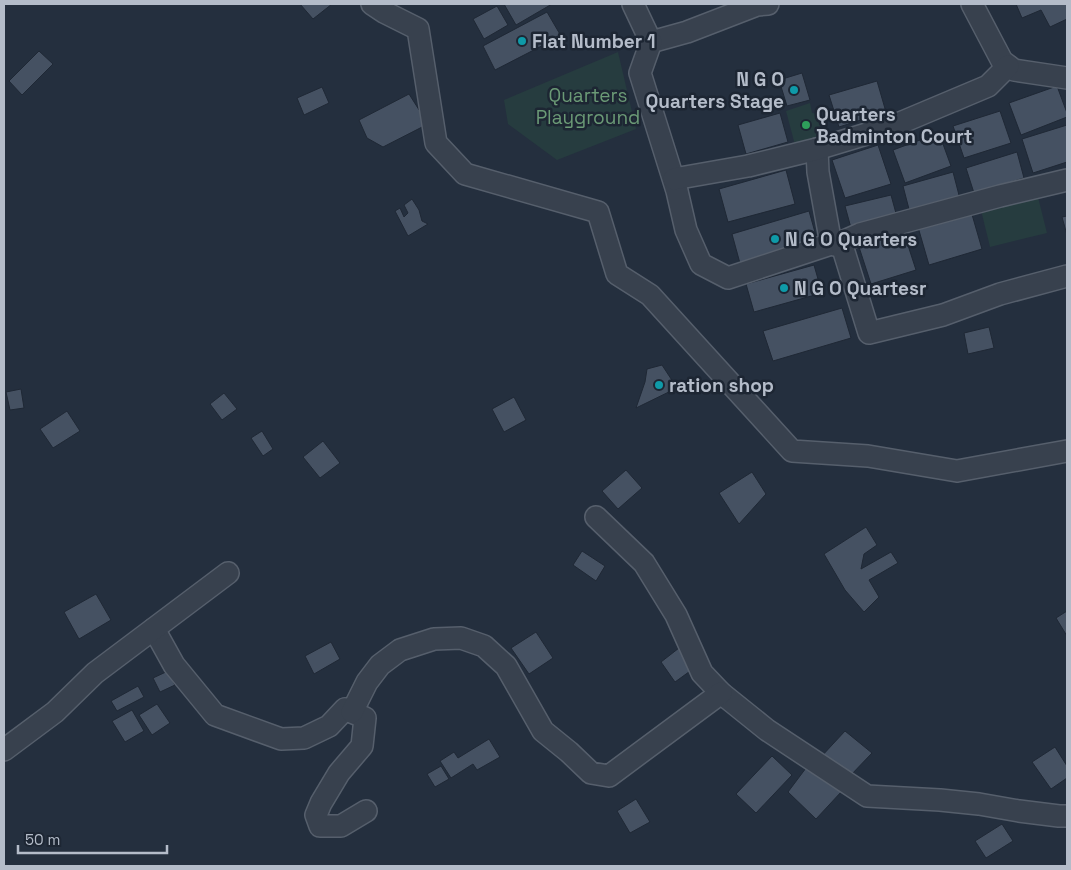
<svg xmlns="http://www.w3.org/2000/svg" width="1071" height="870" viewBox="0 0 1071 870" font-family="'Space Grotesk',sans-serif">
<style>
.green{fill:#263c3f}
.building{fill:#455162;stroke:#1f2835}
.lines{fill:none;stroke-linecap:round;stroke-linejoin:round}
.street-casing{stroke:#565f6c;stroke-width:24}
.street{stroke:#38414e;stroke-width:21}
.culture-dot{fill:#0f9aa8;stroke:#1d2633;stroke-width:2}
.leisure-dot{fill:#2e9e5b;stroke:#1d2633;stroke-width:2}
.labels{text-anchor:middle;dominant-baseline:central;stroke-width:5;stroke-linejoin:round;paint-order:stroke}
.poi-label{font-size:19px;font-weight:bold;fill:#b4bcc9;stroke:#1d2633;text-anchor:start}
.park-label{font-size:19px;fill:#6b9a76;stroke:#1d2633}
</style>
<rect width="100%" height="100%" fill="#242f3e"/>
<!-- green -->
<g class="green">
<polygon points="618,52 636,129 557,160 508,124 504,100"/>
<polygon points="810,103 812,113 819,114 825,136 795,145 786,111"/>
<polygon points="1038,197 1047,233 990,247 981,210"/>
</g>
<!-- building -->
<g class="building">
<polygon points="300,4 332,4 313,19"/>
<polygon points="504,4 552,4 516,25"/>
<polygon points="1016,4 1067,4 1067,19 1050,27 1041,10 1022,18"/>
<polygon points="497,6 508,25 484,39 473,19"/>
<polygon points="547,12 561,36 495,70 483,46"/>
<polygon points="39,51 53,64 22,95 9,81"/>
<polygon points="802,73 810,100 787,106 779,80"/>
<polygon points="877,81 886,112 839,127 829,95"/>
<polygon points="1057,86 1067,113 1067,117 1021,135 1009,103"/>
<polygon points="322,87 329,103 304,115 297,98"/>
<polygon points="409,94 428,124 383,147 367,138 359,120"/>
<polygon points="1000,111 1011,143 964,158 953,126"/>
<polygon points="780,113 788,142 746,154 738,125"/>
<polygon points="1067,125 1067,162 1033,173 1022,139"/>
<polygon points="939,133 951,166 905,183 893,150"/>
<polygon points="878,145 891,184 845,198 832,160"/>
<polygon points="1017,152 1024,178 974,193 966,168"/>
<polygon points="786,170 795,204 728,222 719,189"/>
<polygon points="953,172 960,199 910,213 903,186"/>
<polygon points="891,195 897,217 851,228 845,206"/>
<polygon points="412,199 419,210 422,221 428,224 408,236 395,211 400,208 404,217 408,213 404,205"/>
<polygon points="809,211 818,243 741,267 732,234"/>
<polygon points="971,211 982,249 929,265 918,227"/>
<polygon points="1067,216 1067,235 1062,217"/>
<polygon points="904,233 916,270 871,284 859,247"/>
<polygon points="814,265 822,293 754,312 746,284"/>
<polygon points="842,308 851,338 773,361 763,331"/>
<polygon points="989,327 994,348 968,354 964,333"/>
<polygon points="662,365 677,388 636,408 645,382 647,369"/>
<polygon points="21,389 24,408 10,410 6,392"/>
<polygon points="224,393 237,409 222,420 210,404"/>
<polygon points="514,397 526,420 504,432 492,409"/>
<polygon points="67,411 80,431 53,448 40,429"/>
<polygon points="262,431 273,449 263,456 251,438"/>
<polygon points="323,441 340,463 320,478 303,457"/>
<polygon points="626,470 642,488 618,509 602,491"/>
<polygon points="752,472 766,494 739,524 719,493"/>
<polygon points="866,527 877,545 864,554 861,569 891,552 898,563 869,580 879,597 864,612 845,590 824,554"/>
<polygon points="582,551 605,566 596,581 573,565"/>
<polygon points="96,594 111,620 79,639 64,612"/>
<polygon points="1067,611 1067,636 1056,618"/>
<polygon points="536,632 553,658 529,674 511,648"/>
<polygon points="331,642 340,659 314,674 305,656"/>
<polygon points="679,648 693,669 675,682 661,662"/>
<polygon points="168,671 175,685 160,692 153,678"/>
<polygon points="138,686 144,697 117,711 111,701"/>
<polygon points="157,704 170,723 152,735 139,715"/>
<polygon points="132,710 144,731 125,742 112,721"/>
<polygon points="845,731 872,753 850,776 820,758"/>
<polygon points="489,739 500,757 477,770 473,764 451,778 440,761 454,752 458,758"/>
<polygon points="1055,747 1067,766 1067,778 1051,789 1032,762"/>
<polygon points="772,756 792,775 756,813 736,794"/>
<polygon points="809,764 842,791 816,819 788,792"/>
<polygon points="441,766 449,779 435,787 427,774"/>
<polygon points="636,799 650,822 630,833 617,811"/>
<polygon points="1002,824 1013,841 986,858 975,841"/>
</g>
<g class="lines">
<defs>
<g id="street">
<polyline points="372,4 384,12 418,29 436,143 465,174 598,212 617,274 650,295 792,451 868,456 957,471 1067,451"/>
<polyline points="633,4 651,42 687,32 757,5 768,4"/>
<polyline points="972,4 1002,61 1014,70 1067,78"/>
<polyline points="651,42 640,73 677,191 686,230 701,264 728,278 831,244 835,245 860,234 1000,196 1067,180"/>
<polyline points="817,149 818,172 831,244"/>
<polyline points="674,179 748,166 817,149 893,126 988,86 1008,66"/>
<polyline points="841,242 869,333 943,315 1000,294 1067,276"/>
<polyline points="596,517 644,563 676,615 702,673 721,693 767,730 867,796 940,800 979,804 1019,811 1059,816 1067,816"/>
<polyline points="154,629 174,665 215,715 281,739 304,738 329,726 345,709 365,718 362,746 339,773 321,803 316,815 320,826 341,826 366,811"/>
<polyline points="352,712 367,682 380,665 400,650 434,639 461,638 484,646 506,666 543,731 569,752 591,773 609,776 721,693"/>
<polyline points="4,750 55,712 95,673 228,573"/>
</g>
</defs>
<!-- street casing -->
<use href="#street" class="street-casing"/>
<!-- street -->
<use href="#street" class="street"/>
</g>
<!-- markers -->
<g class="culture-dot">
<circle cx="522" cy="41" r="5"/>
<circle cx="794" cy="90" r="5"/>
<circle cx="775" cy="239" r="5"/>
<circle cx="784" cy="288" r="5"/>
<circle cx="659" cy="385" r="5"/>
</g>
<circle class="leisure-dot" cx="806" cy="125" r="5"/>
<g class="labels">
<!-- poi labels -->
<g class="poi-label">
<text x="532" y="41">Flat Number 1</text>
<text x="784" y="79" text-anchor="end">N G O<tspan x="784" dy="22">Quarters Stage</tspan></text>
<text x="816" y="114">Quarters<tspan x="816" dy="22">Badminton Court</tspan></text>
<text x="785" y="239">N G O Quarters</text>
<text x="794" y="288">N G O Quartesr</text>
<text x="669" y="385">ration shop</text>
</g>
<!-- park labels -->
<g class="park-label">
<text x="588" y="95">Quarters<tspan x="588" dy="22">Playground</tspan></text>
</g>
</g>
<!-- border -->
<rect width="1071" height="870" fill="none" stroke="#b4bcc9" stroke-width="10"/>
<!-- scale -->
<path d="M18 845v8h149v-8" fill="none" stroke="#b4bcc9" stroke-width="2.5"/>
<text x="25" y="845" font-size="15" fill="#b4bcc9" stroke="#1d2633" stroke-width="4" paint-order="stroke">50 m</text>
</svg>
